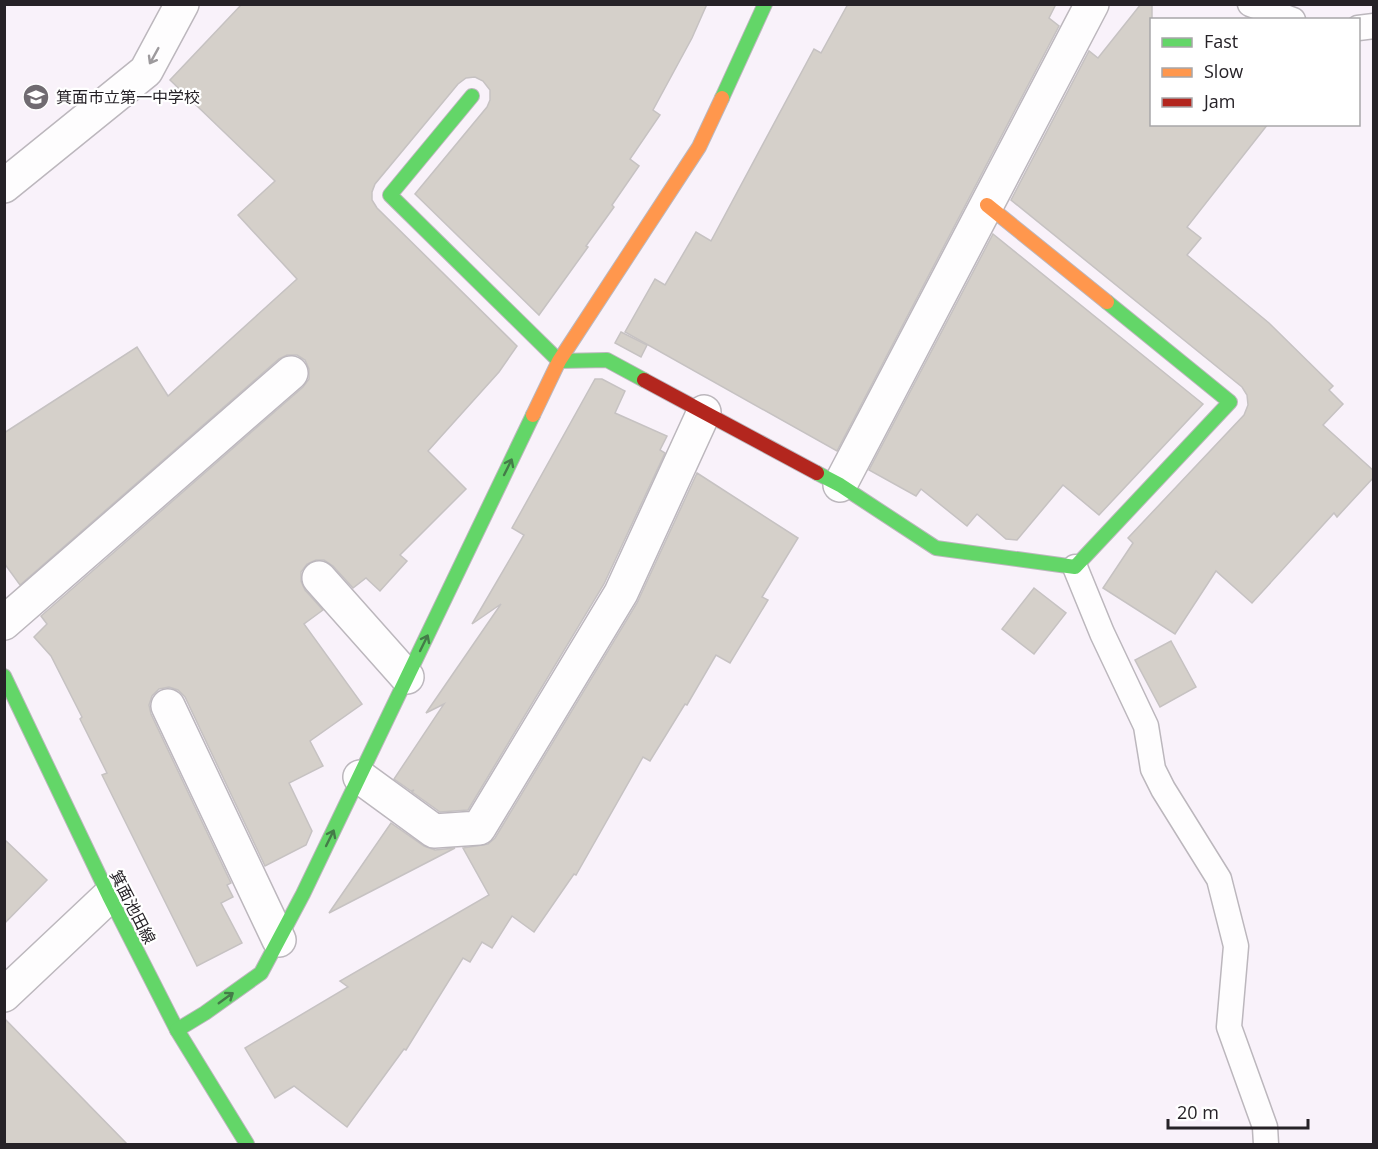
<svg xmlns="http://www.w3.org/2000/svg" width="1378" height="1149" viewBox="0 0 1378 1149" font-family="'Open Sans','Noto Sans JP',sans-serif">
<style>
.building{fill:#d5d0ca;stroke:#c6c2c2;stroke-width:1.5}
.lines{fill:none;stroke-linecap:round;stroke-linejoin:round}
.lane-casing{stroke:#bcb7bd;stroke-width:27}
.street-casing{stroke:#bcb7bd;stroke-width:36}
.fast-casing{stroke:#bcb7bd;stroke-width:16}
.slow-casing{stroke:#bcb7bd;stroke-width:16}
.jam-casing{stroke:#bcb7bd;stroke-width:16}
.lane{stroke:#fefdfe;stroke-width:24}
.street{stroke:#fefdfe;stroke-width:33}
.fast{stroke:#63d668;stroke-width:14}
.slow{stroke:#ff974d;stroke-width:14}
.jam{stroke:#b3261e;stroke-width:14}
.oneway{stroke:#9d9a9d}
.oneway2{stroke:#447c48}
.labels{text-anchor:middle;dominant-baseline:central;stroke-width:4.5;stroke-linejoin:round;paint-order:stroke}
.poi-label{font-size:16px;fill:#262227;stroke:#fff;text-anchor:start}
.street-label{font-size:16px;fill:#262227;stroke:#fff}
</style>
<rect width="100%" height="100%" fill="#f9f2fa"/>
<!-- building -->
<g class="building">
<polygon points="242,4 707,4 692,38 653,110 660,115 630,159 639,166 612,205 614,207 586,246 588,247 539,315 415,194 487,107 490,100 490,90 483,81 475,77 466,78 458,84 375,184 372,192 372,200 377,208 517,346 499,372 428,451 466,489 400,555 407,561 380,591 366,578 353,588 333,566 324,560 316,560 307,564 301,572 301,581 305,590 323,610 304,624 362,704 310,741 323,766 289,783 312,831 306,845 265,866 185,697 178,690 169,687 159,689 152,696 149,705 151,714 231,883 227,885 233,897 221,903 242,943 197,966 102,775 107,773 80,719 82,717 51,656 34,637 47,624 41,616 303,387 309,379 309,369 305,360 297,355 287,355 279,359 20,585 4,563 4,433 137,347 168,396 297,279 238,215 275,181 170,80"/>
<polygon points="848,4 1056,4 1049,18 1059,26 837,451 625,332 655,279 665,285 696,232 711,241 814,49 821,53"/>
<polygon points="1141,4 1152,4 1152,124 1268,124 1187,227 1201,238 1187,255 1269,323 1333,386 1329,390 1343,404 1323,425 1374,471 1374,477 1337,517 1334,513 1252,603 1216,571 1175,634 1103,588 1133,543 1128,538 1244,415 1248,405 1247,395 1242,387 1011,200 1089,51 1098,58"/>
<polygon points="993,234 1203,404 1099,515 1063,485 1017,540 1006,539 977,514 967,526 921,489 916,496 869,470"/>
<polygon points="621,332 647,345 641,357 615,343"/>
<polygon points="595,379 602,379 625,391 615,413 667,436 660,450 665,453 604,584 468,810 440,812 412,792 414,790 411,791 394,779 444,704 426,713 501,604 472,624 524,535 512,528"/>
<polygon points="697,473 798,538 762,597 768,600 730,663 716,655 687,705 685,704 650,761 643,757 576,875 574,874 534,932 512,916 492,948 482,942 470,962 463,958 406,1050 404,1049 347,1127 294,1086 275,1098 245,1048 348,987 340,981 489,895 463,848 488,844 495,838 637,603"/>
<polygon points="1034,588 1066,613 1034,654 1002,629"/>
<polygon points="1171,641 1196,687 1160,707 1135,660"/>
<polygon points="391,823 424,846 435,850 455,848 329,913"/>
<polygon points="4,839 47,880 4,924"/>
<polygon points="4,1018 127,1144 4,1144"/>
</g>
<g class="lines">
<defs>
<g id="lane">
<polyline points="1250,4 1293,20"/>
<polyline points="1358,28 1374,26"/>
<polyline points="1075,567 1102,633 1146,726 1153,769 1163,789 1219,879 1236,946 1229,1027 1265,1127 1266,1144"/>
</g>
<g id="street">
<polyline points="4,186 146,71 182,4"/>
<polyline points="840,485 1092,4"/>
<polyline points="319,578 407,677"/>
<polyline points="4,623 291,373"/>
<polyline points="168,706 279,940"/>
<polyline points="360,777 434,831 479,828 621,593 704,412"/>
<polyline points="4,995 109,896"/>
</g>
<g id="fast">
<polyline points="472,96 390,195 559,361 607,360 644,380"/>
<polyline points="722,98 765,4"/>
<polyline points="817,473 840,485 936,548 1075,567 1230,402 1107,302"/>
<polyline points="4,676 109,896 177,1030 247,1144"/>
<polyline points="177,1030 205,1013 261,973 303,894 533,415"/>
</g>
<g id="slow">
<polyline points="987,205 1107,302"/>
<polyline points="533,415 559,361 699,147 722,98"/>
</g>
<polyline id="jam" points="644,380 817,473"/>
</defs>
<!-- lane casing -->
<use href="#lane" class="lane-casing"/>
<!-- street casing -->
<use href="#street" class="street-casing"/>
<!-- fast casing -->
<use href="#fast" class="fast-casing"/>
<!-- slow casing -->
<use href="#slow" class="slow-casing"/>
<!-- jam casing -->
<use href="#jam" class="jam-casing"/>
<!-- lane -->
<use href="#lane" class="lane"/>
<!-- street -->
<use href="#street" class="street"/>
<!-- fast -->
<use href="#fast" class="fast"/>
<!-- slow -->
<use href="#slow" class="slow"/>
<!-- jam -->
<use href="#jam" class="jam"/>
</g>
<!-- one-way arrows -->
<defs><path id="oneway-shaft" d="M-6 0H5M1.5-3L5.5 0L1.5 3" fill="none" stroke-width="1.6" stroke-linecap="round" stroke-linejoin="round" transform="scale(1.5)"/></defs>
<use class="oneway" href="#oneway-shaft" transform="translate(154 56) rotate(119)"/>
<g class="oneway2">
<use href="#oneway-shaft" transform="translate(508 467) rotate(-64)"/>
<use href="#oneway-shaft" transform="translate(424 643) rotate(-64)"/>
<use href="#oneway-shaft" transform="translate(330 838) rotate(-64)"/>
<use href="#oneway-shaft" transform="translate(226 998) rotate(-36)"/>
</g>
<!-- icons -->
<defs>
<symbol id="school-disc" viewBox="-11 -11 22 22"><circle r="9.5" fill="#706b71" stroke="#fff"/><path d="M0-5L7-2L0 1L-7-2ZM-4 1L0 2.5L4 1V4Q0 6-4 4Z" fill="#fff"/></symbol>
</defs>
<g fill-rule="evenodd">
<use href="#school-disc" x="21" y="82" width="30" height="30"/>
</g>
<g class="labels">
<!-- poi labels -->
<g class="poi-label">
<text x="56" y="97">箕面市立第一中学校</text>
</g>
<!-- street labels -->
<g class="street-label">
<text transform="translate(133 907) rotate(63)">箕面池田線</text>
</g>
</g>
<!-- border -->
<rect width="1378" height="1149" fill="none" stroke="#262227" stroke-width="12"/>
<!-- legend -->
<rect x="1150" y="18" width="210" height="108" fill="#ffffff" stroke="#a8a7a9" stroke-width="1.5"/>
<rect x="1162" y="38" width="30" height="9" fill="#63d668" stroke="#a8a7a9" stroke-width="1.5"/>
<text x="1204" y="48" font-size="18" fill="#262227">Fast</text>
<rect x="1162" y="68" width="30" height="9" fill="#ff974d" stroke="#a8a7a9" stroke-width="1.5"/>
<text x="1204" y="78" font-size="18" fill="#262227">Slow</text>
<rect x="1162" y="98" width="30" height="9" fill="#b3261e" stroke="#a8a7a9" stroke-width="1.5"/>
<text x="1204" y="108" font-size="18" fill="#262227">Jam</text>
<!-- scale -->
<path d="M1168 1119v9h140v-9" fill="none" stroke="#262227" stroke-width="3"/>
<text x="1177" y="1119" font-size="18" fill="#262227" stroke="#ffffff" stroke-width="4.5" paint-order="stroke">20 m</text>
</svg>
